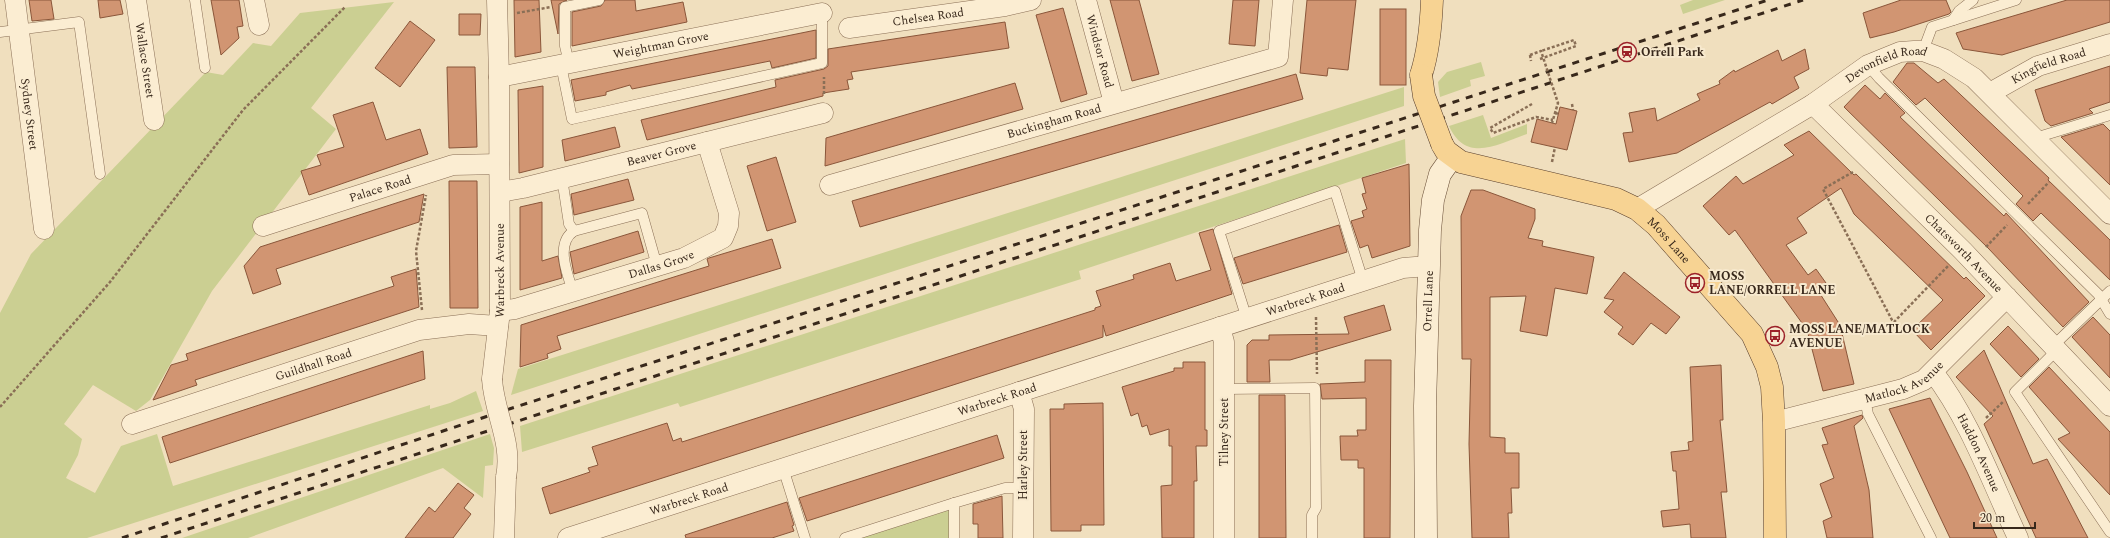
<svg xmlns="http://www.w3.org/2000/svg" width="2110" height="538" viewBox="0 0 2110 538" font-family="Spectral,serif">
<style>
.green{fill:#cbcf92}
.building{fill:#d19572;stroke:#8a563a}
.lines{fill:none;stroke-linecap:round;stroke-linejoin:round}
.lane-casing{stroke:#8a6f56;stroke-width:11}
.street-casing{stroke:#8a6f56;stroke-width:21}
.secondary-casing{stroke:#6b5039;stroke-width:23}
.primary-casing{stroke:#573d2b;stroke-width:23}
.path{stroke:#8a6f56;stroke-width:2.5;stroke-dasharray:3 2;stroke-linecap:butt}
.lane{stroke:#fbedd2;stroke-width:10}
.street{stroke:#fbedd2;stroke-width:20}
.secondary{stroke:#fbedd2;stroke-width:22}
.primary{stroke:#f7d393;stroke-width:22}
.rail{stroke:#38281b;stroke-width:3;stroke-dasharray:7 7;stroke-linecap:butt}
.street-bridge-casing{stroke:#8a6f56;stroke-width:21;stroke-linecap:butt}
.primary-bridge-casing{stroke:#573d2b;stroke-width:23;stroke-linecap:butt}
.path-bridge{stroke:#8a6f56;stroke-width:2.5;stroke-dasharray:3 2;stroke-linecap:butt}
.street-bridge{stroke:#fbedd2;stroke-width:20}
.primary-bridge{stroke:#f7d393;stroke-width:22}
.labels{text-anchor:middle;dominant-baseline:central;stroke-width:4;stroke-linejoin:round;paint-order:stroke}
.street-label{font-size:12px;fill:#38281b;stroke:#f7e9ce}
.poi-label{font-size:12px;font-weight:bold;fill:#38281b;stroke:#f7e9ce;text-anchor:start}
</style>
<rect width="100%" height="100%" fill="#f0dfbe"/>
<!-- green -->
<g class="green">
<polygon points="1693,0 1725,0 1683,14 1680,5"/>
<polygon points="394,2 311,108 336,129 212,291 150,400 136,411 93,385 64,424 82,439 78,455 66,478 95,493 121,446 157,434 173,486 430,405 430,409 450,403 476,391 483,411 87,538 0,538 0,313 31,254 206,72 223,75 253,43 271,46 300,13"/>
<polygon points="1481,62 1485,76 1470,80 1471,86 1440,97 1438,82 1447,72"/>
<polygon points="1404,87 1404,106 511,395 518,369"/>
<path d="M 1483,115 L 1491,138 L 1527,124 L 1527,134 C 1499,144 1466,164 1449,126 Z"/>
<polygon points="1405,139 1406,163 1079,271 1081,279 680,407 678,403 522,452 520,426"/>
<polygon points="490,434 494,448 493,465 485,466 483,498 443,468 248,538 182,538"/>
<polygon points="951,507 951,538 857,538"/>
</g>
<!-- building -->
<g class="building">
<polygon points="29,0 51,0 54,19 32,21"/>
<polygon points="98,0 120,0 123,14 100,18"/>
<polygon points="211,0 239,0 243,26 237,27 239,38 221,55"/>
<polygon points="514,0 539,0 541,52 515,57"/>
<polygon points="551,0 567,0 559,4 558,34"/>
<polygon points="605,0 635,0 636,11 683,2 687,22 572,46 572,12 601,6"/>
<polygon points="1110,0 1139,0 1159,74 1132,81"/>
<polygon points="1233,0 1259,0 1255,46 1229,44"/>
<polygon points="1307,0 1356,0 1348,70 1328,68 1327,76 1300,73"/>
<polygon points="1901,0 1946,0 1951,12 1949,14 1894,32 1870,38 1863,13"/>
<polygon points="2067,0 2110,0 2110,22 2002,55 1963,49 1956,33"/>
<polygon points="1063,8 1087,94 1061,102 1036,15"/>
<rect x="1380" y="9" width="26" height="76"/>
<polygon points="459,14 481,14 480,35 459,35"/>
<polygon points="410,21 435,40 400,87 375,68"/>
<polygon points="1005,22 1009,48 851,72 853,79 847,80 849,89 823,93 823,96 647,140 641,120 776,87 775,80 824,69 828,66 828,49"/>
<polygon points="816,30 816,58 772,68 770,61 632,89 630,85 606,92 606,95 575,101 571,80"/>
<polygon points="1805,49 1809,69 1794,77 1799,88 1772,104 1770,102 1677,153 1629,162 1623,133 1633,132 1629,113 1655,108 1657,121 1700,100 1697,94 1720,84 1719,81 1734,70 1735,72 1778,50 1782,61"/>
<polygon points="1907,63 1914,63 1938,83 1944,79 2049,178 2048,180 2110,240 2110,280 2041,213 2033,221 2016,204 2023,196 1925,98 1916,105 1893,82"/>
<polygon points="2110,66 2110,102 2089,109 2093,113 2051,126 2045,121 2035,90"/>
<polygon points="447,67 475,67 477,147 449,148"/>
<polygon points="1296,74 1303,99 860,227 852,201"/>
<polygon points="1015,83 1023,109 825,166 826,138"/>
<polygon points="1865,85 1880,99 1885,93 1905,113 1900,117 2004,216 2006,213 2089,302 2063,327 1988,248 1844,107"/>
<polygon points="543,86 543,167 519,173 518,90"/>
<polygon points="373,102 386,140 420,129 428,154 309,195 301,171 321,165 317,155 344,147 333,115"/>
<polygon points="1560,107 1577,111 1567,150 1531,142 1537,119 1556,124"/>
<polygon points="2103,124 2110,131 2110,185 2061,137"/>
<polygon points="615,127 620,147 565,161 562,140"/>
<polygon points="1809,131 1854,175 1856,174 1964,279 1966,277 1985,296 1931,350 1912,330 1943,300 1854,214 1841,188 1797,218 1807,233 1786,245 1808,275 1816,269 1826,283 1817,289 1840,325 1854,384 1823,391 1807,330 1735,230 1729,235 1703,206 1736,176 1743,184 1794,155 1784,145"/>
<polygon points="776,157 796,222 767,231 747,166"/>
<polygon points="1409,164 1410,246 1372,258 1368,245 1360,248 1351,221 1364,217 1362,211 1367,209 1362,194 1366,193 1362,178"/>
<polygon points="628,179 634,200 574,215 571,194"/>
<polygon points="449,181 477,181 478,308 450,308"/>
<polygon points="1471,190 1483,190 1535,209 1535,219 1528,238 1543,241 1542,246 1594,257 1587,294 1555,288 1547,336 1520,331 1526,296 1490,297 1490,437 1505,438 1505,453 1519,453 1519,488 1511,488 1512,513 1508,513 1509,538 1472,538 1469,444 1471,359 1462,359 1461,216"/>
<polygon points="424,194 419,222 276,269 281,284 253,294 244,266 260,247"/>
<polygon points="542,202 542,261 558,256 562,278 520,290 520,207"/>
<polygon points="1339,225 1347,252 1243,284 1234,258"/>
<polygon points="1213,229 1232,294 1106,336 1103,325 1103,337 550,514 542,488 590,472 588,468 598,465 592,447 667,423 673,441 681,438 682,442 1095,310 1095,308 1101,306 1096,291 1134,279 1133,275 1170,263 1176,281 1211,270 1199,233"/>
<polygon points="638,231 644,252 574,274 570,252"/>
<polygon points="772,239 781,268 557,336 561,349 547,354 548,358 520,367 521,325 709,266 707,259 709,258"/>
<polygon points="416,269 419,307 195,380 197,385 153,400 171,365 188,360 186,354 394,286 391,277"/>
<polygon points="1624,272 1680,317 1666,334 1651,323 1633,345 1618,334 1623,327 1604,312 1614,300 1604,298"/>
<polygon points="1384,305 1391,330 1290,360 1269,360 1270,382 1247,382 1247,345 1252,340 1269,340 1269,335 1349,334 1344,317"/>
<polygon points="2093,317 2110,335 2110,378 2072,337"/>
<polygon points="2008,326 2039,359 2021,377 1990,344"/>
<polygon points="1984,350 2033,464 2047,459 2088,538 2036,538 1984,424 1993,416 1956,377"/>
<polygon points="423,351 425,379 170,463 162,437"/>
<polygon points="1365,360 1391,360 1390,538 1364,538 1364,468 1358,468 1358,460 1341,460 1340,436 1358,436 1357,430 1366,430 1366,398 1322,399 1320,384 1365,382"/>
<polygon points="1183,362 1205,362 1205,430 1207,430 1207,446 1196,446 1197,481 1194,481 1194,538 1162,538 1161,486 1172,485 1172,446 1169,446 1169,429 1150,435 1147,425 1142,427 1138,413 1131,416 1122,387 1174,371 1174,368 1183,368"/>
<polygon points="1721,365 1723,420 1720,420 1727,492 1721,492 1726,538 1691,538 1690,524 1663,527 1661,511 1679,509 1676,471 1673,471 1671,452 1689,450 1688,442 1693,441 1690,367"/>
<polygon points="2049,367 2110,432 2110,495 2058,439 2070,433 2029,387"/>
<polygon points="1259,395 1285,395 1286,538 1259,538"/>
<polygon points="1930,398 1967,472 1997,538 1950,538 1889,409"/>
<polygon points="1103,403 1104,525 1081,525 1081,531 1051,531 1050,409 1064,409 1064,404"/>
<polygon points="1862,415 1863,418 1854,426 1869,490 1873,538 1827,538 1823,521 1832,517 1820,484 1834,478 1822,445 1828,444 1822,428"/>
<polygon points="997,435 1004,458 807,521 799,498"/>
<polygon points="458,483 474,495 464,508 471,514 453,538 405,538 429,507 435,512"/>
<polygon points="1002,496 1003,538 978,538 978,524 973,524 973,504"/>
<polygon points="787,502 794,525 792,526 794,531 772,538 686,538 685,535"/>
</g>
<g class="lines">
<defs>
<g id="lane">
<polyline points="195,0 205,68"/>
<polyline points="1953,20 1959,11 1973,0"/>
<polyline points="0,32 79,22 100,174"/>
<polyline points="1923,51 1932,27 2016,0"/>
<polyline points="569,63 565,46 565,7 599,0"/>
<polyline points="561,65 572,119 822,63 822,13"/>
<polyline points="1868,65 1879,78 2098,294 2110,314"/>
<polyline points="2035,138 2110,115"/>
<polyline points="562,178 569,224 574,231"/>
<path d="M 573,291 C 567,274 555,243 574,231 L 642,213 L 657,266"/>
<polyline points="1247,319 1219,231 1335,191 1363,281"/>
<polyline points="2053,346 2110,291"/>
<polyline points="2057,350 2015,392 2110,532"/>
<polyline points="1224,389 1315,388 1316,508 1312,515 1312,538"/>
<polyline points="1865,399 1868,414 1931,538"/>
<polyline points="783,468 805,538"/>
<polyline points="845,538 954,503"/>
<polyline points="954,538 954,503 1005,488 1023,488"/>
</g>
<g id="street">
<path id="s1" d="M 15,0 L 44,229"/>
<path id="s2" d="M 136,0 L 154,120"/>
<polyline points="254,0 259,25"/>
<path id="s3" d="M 1086,0 L 1114,103"/>
<path id="s4" d="M 849,28 L 1005,6 L 1031,0"/>
<path id="s5" d="M 499,77 L 822,13"/>
<path id="s6" d="M 1990,93 L 2038,66 L 2110,44"/>
<path id="s7" d="M 1813,104 L 1963,251 L 2110,406"/>
<path id="s8" d="M 830,185 L 1278,57 L 1283,0"/>
<path id="s9" d="M 500,192 L 523,188 L 823,113"/>
<path id="s10" d="M 1637,209 L 1813,104 L 1868,65 L 1900,52 L 1914,51 L 1923,51 L 1944,59 L 1974,78 L 2110,214"/>
<path id="s11" d="M 263,226 L 453,165 L 499,164"/>
<path id="s12" d="M 500,311 L 515,309 L 684,258 L 723,238 L 728,226 L 729,213 L 707,142"/>
<polyline points="1220,327 1224,342 1224,538"/>
<path id="s13" d="M 1933,372 C 1969,418 1993,485 2018,538"/>
<path id="s14" d="M 492,379 L 500,311 L 499,77 L 497,0"/>
<polyline points="1019,392 1024,409 1023,538"/>
<path id="s15" d="M 1774,422 L 1903,389 L 1924,380 L 2007,297"/>
<path id="s16" d="M 132,424 L 419,330 L 469,324 L 498,326"/>
<polyline points="504,538 506,477"/>
<path id="s17" d="M 568,538 L 1403,268 L 1428,266"/>
</g>
<g id="secondary">
<path id="s18" d="M 1426,538 L 1425,406 L 1430,230 L 1433,200 L 1440,174 L 1452,157"/>
</g>
<g id="primary">
<path d="M 1421,75 C 1429,50 1431,26 1432,0"/>
<path id="s19" d="M 1442,144 L 1446,151 L 1461,162 L 1616,199 L 1637,209 L 1656,225 L 1752,334 L 1767,367 L 1772,387 L 1774,422 L 1775,538"/>
</g>
</defs>
<!-- lane casing -->
<use href="#lane" class="lane-casing"/>
<!-- street casing -->
<use href="#street" class="street-casing"/>
<!-- secondary casing -->
<use href="#secondary" class="secondary-casing"/>
<!-- primary casing -->
<use href="#primary" class="primary-casing"/>
<!-- path -->
<g class="path">
<polyline points="517,13 551,7"/>
<polyline points="1530,55 1531,61"/>
<polyline points="1540,59 1576,46 1574,40 1541,51"/>
<polyline points="824,94 824,77"/>
<polyline points="1532,104 1490,128 1493,133 1536,117 1553,120"/>
<polyline points="1572,104 1573,110"/>
<polyline points="1555,113 1559,114"/>
<polyline points="1552,162 1555,147"/>
<polyline points="1853,172 1823,189 1892,320 1894,322 1949,265"/>
<polyline points="2028,204 2049,182"/>
<polyline points="1986,247 2007,225"/>
<polyline points="422,310 416,251 426,195"/>
<polyline points="1316,317 1317,374"/>
<polyline points="0,407 110,282 243,110 345,7"/>
<polyline points="1986,418 2004,401"/>
</g>
<!-- lane -->
<use href="#lane" class="lane"/>
<!-- street -->
<use href="#street" class="street"/>
<!-- secondary -->
<use href="#secondary" class="secondary"/>
<!-- primary -->
<use href="#primary" class="primary"/>
<!-- rail -->
<g class="rail">
<polyline points="122,538 494,414 1768,0"/>
<polyline points="161,538 1803,0"/>
</g>
<defs>
<path id="street-bridge" d="M 492,379 C 494,413 513,442 506,477"/>
<polyline id="primary-bridge" points="1421,75 1424,96 1442,144"/>
</defs>
<!-- street-bridge casing -->
<use href="#street-bridge" class="street-bridge-casing"/>
<!-- primary-bridge casing -->
<use href="#primary-bridge" class="primary-bridge-casing"/>
<!-- path-bridge -->
<polyline class="path-bridge" points="1530,55 1541,51 1558,103 1552,123"/>
<!-- street-bridge -->
<use href="#street-bridge" class="street-bridge"/>
<!-- primary-bridge -->
<use href="#primary-bridge" class="primary-bridge"/>
</g>
<!-- icons -->
<defs>
<symbol id="station-ring" viewBox="-11 -11 22 22"><circle r="9.5" fill="#f7e9ce" stroke="#9c2229" stroke-width="1.5"/><path d="M-3-6H3Q5-6 5-4V2Q5 4 3 4L4.5 6H3L1.5 4h-3L-3 6H-4.5L-3 4Q-5 4-5 2V-4Q-5-6-3-6ZM-3.5-4v3h7v-3ZM-3.5 1v1.5H-2V1ZM2 1v1.5H3.5V1Z" fill="#9c2229"/></symbol>
<symbol id="bus-ring" viewBox="-11 -11 22 22"><circle r="9.5" fill="#f7e9ce" stroke="#9c2229" stroke-width="1.5"/><path d="M-5-6H5V4H4V6H2V4H-2V6H-4V4H-5ZM-3.5-4V0h7V-4ZM-3.5 1.2v1.5H-2V1.2ZM2 1.2v1.5H3.5V1.2Z" fill="#9c2229"/></symbol>
</defs>
<g fill-rule="evenodd">
<use href="#station-ring" x="1616" y="41" width="22" height="22"/>
<use href="#bus-ring" x="1684" y="272" width="22" height="22"/>
<use href="#bus-ring" x="1764" y="325" width="22" height="22"/>
</g>
<g class="labels">
<!-- street labels -->
<g class="street-label">
<text stroke="none"><textPath href="#s4" startOffset="80">Chelsea Road</textPath></text>
<text stroke="none"><textPath href="#s5" startOffset="165">Weightman Grove</textPath></text>
<text stroke="none"><textPath href="#s3" startOffset="53">Windsor Road</textPath></text>
<text stroke="none"><textPath href="#s2" startOffset="61">Wallace Street</textPath></text>
<text stroke="none"><textPath href="#s6" startOffset="65">Kingfield Road</textPath></text>
<text stroke="none"><textPath href="#s10" startOffset="290">Devonfield Road</textPath></text>
<text stroke="none"><textPath href="#s1" startOffset="115">Sydney Street</textPath></text>
<text stroke="none"><textPath href="#s8" startOffset="233">Buckingham Road</textPath></text>
<text stroke="none"><textPath href="#s9" startOffset="166">Beaver Grove</textPath></text>
<text stroke="none"><textPath href="#s11" startOffset="123">Palace Road</textPath></text>
<text stroke="none"><textPath href="#s19" startOffset="254">Moss Lane</textPath></text>
<text stroke="none"><textPath href="#s7" startOffset="212">Chatsworth Avenue</textPath></text>
<text stroke="none"><textPath href="#s12" startOffset="168">Dallas Grove</textPath></text>
<text stroke="none"><textPath href="#s14" startOffset="109">Warbreck Avenue</textPath></text>
<text stroke="none"><textPath href="#s17" startOffset="775">Warbreck Road</textPath></text>
<text stroke="none"><textPath href="#s18" startOffset="237">Orrell Lane</textPath></text>
<text stroke="none"><textPath href="#s16" startOffset="191">Guildhall Road</textPath></text>
<text stroke="none"><textPath href="#s15" startOffset="137">Matlock Avenue</textPath></text>
<text stroke="none"><textPath href="#s17" startOffset="451">Warbreck Road</textPath></text>
<text transform="translate(1224 432) rotate(-90)">Tilney Street</text>
<text stroke="none"><textPath href="#s13" startOffset="93">Haddon Avenue</textPath></text>
<text transform="translate(1023 465) rotate(-90)">Harley Street</text>
<text stroke="none"><textPath href="#s17" startOffset="127">Warbreck Road</textPath></text>
</g>
<!-- poi labels -->
<g class="poi-label">
<text x="1641" y="52">Orrell Park</text>
<text x="1709" y="276">MOSS<tspan x="1709" dy="14">LANE/ORRELL LANE</tspan></text>
<text x="1789" y="329">MOSS LANE/MATLOCK<tspan x="1789" dy="14">AVENUE</tspan></text>
</g>
</g>
<!-- scale -->
<path d="M1974 522v6h61v-6" fill="none" stroke="#38281b" stroke-width="2"/>
<text x="1980" y="522" font-size="12" fill="#38281b" stroke="#f7e9ce" stroke-width="3" paint-order="stroke">20 m</text>
</svg>
